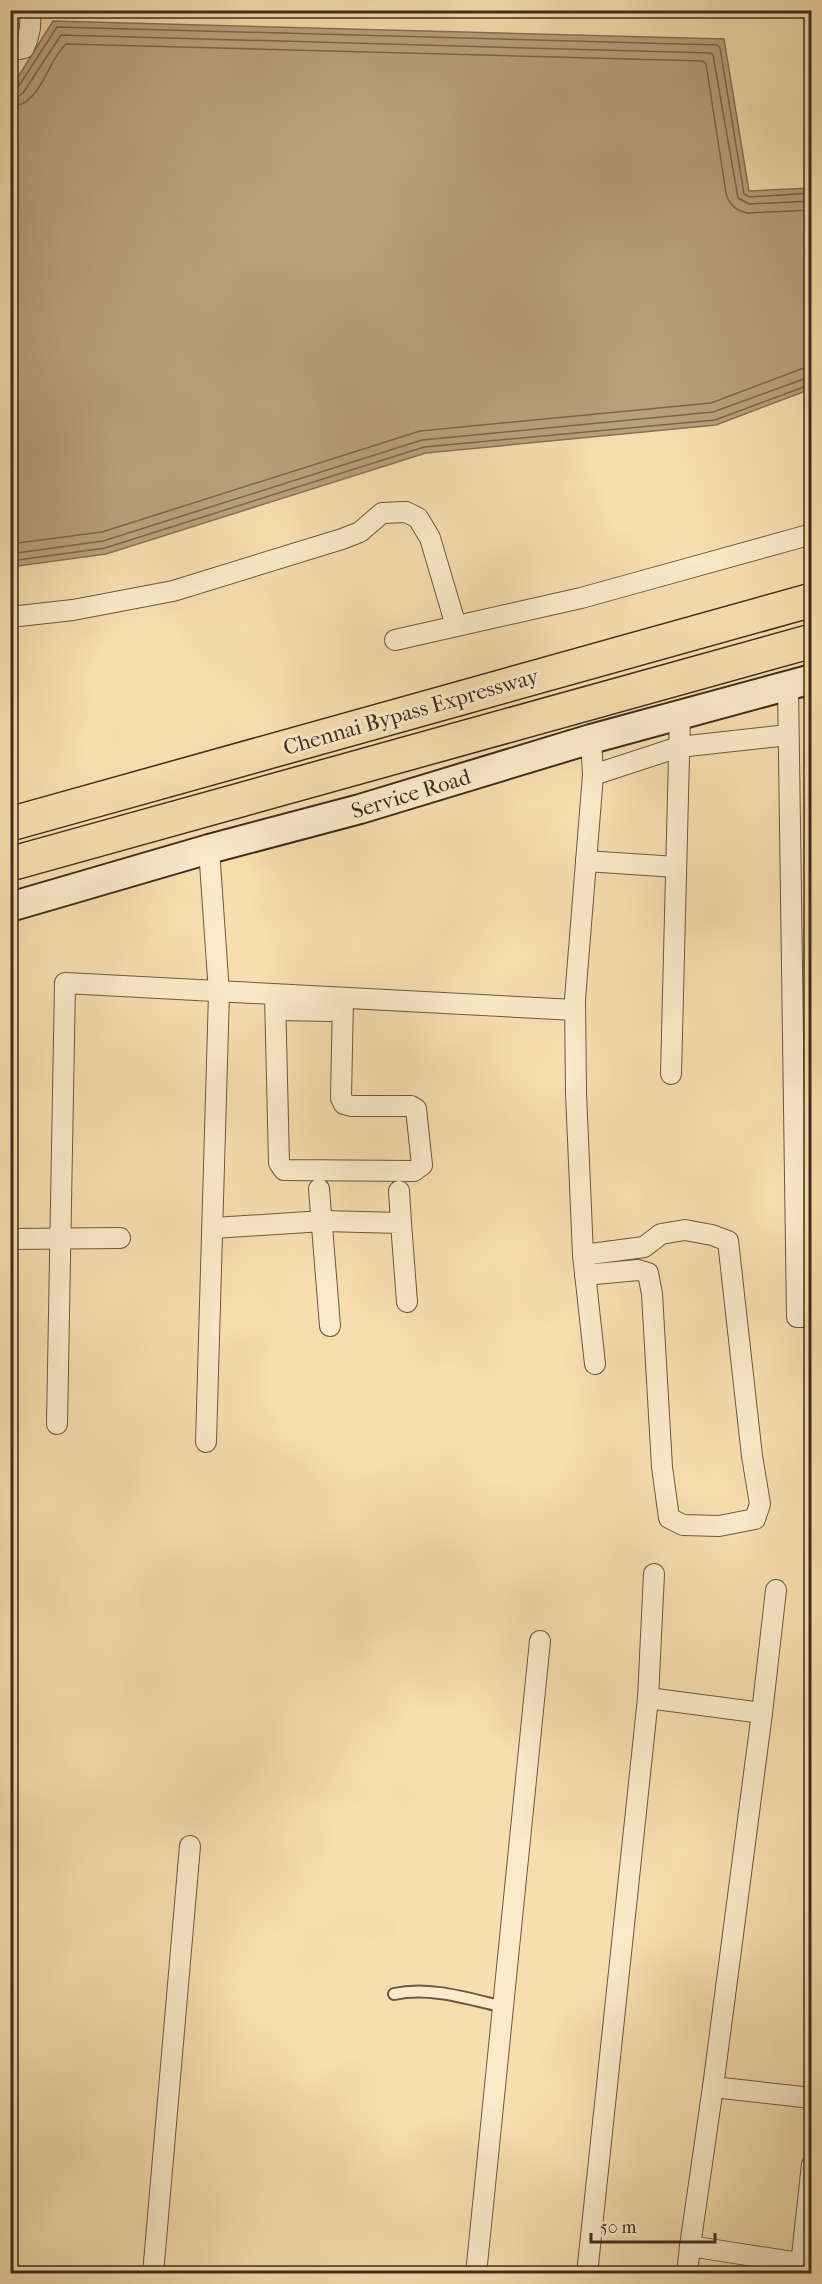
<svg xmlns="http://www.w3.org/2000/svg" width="822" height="2284" viewBox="0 0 822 2284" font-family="'IM FELL French Canon',serif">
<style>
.water{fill:#b9a17d;stroke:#897157;stroke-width:1.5}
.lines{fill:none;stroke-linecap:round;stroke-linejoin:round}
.shore{stroke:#7d664e;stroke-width:1.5}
.lane-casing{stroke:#6e5743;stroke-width:14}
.street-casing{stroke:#6e5743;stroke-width:22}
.secondary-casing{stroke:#412a1f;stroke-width:32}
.highway-casing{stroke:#412a1f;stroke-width:36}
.lane{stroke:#faeaca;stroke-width:10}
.street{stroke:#faeaca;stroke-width:20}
.secondary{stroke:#faeaca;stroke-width:28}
.highway{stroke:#f7deae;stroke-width:33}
.labels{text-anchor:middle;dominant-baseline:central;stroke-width:6;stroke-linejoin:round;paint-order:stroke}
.street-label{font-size:22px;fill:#412a1f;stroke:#faeaca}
</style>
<rect width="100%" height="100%" fill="#f7deae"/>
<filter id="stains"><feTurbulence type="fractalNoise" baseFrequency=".00333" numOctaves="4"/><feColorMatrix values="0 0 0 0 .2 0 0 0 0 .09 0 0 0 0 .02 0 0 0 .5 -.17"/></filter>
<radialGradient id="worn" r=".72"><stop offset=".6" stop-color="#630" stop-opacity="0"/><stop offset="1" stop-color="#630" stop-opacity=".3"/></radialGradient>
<!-- water -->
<polygon class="water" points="53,21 724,39 749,191 811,188 811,389 716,425 426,453 106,554 11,567 11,88"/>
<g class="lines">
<!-- shore -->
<g class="shore">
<polyline points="10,90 18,87 57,27 717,45 720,48 744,194 750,197 812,193"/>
<polyline points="10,98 17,97 23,93 61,35 711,53 713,55 738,198 749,204 812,201"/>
<path d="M 10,107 C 41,106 47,61 66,44 L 703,61 L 706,64 L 726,193 C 729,205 736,211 748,213 L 812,210"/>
<polyline points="10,544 102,532 420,431 711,403 801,369 812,367"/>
<polyline points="10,554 103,541 422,440 713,412 812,376"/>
<polyline points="10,561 105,548 424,447 715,420 812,384"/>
</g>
<defs>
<path id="lane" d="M 394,1994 C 430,1986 469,1999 504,2007"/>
<g id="street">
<path d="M 10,51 L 24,48 C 30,35 31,25 30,10"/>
<polyline points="10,617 73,610 173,591 342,539 360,532 382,513 406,512 418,518 430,538 456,626"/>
<polyline points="395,640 581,598 812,534"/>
<polyline points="788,686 797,1317 812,1317"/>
<polyline points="591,739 593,775 575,999 576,1093 583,1255 595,1364"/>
<polyline points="593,775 679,747 788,735"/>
<polyline points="586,861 676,867"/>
<polyline points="275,995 279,1163 284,1170 414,1171 422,1165 416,1109 411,1106 352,1106 344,1104 341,1098 343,999"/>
<polyline points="276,1010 330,1011"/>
<polyline points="671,1074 680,716"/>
<polyline points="319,1189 330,1326"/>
<polyline points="399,1191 401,1223"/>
<polyline points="214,1228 323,1221 401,1223 407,1302"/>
<polyline points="10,1239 120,1238"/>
<polyline points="583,1255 644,1247 661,1234 685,1230 712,1235 728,1241 752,1456 760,1504 755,1519 719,1526 683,1525 669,1518 662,1467 652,1294 648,1273 638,1270 585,1275"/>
<polyline points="57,1424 65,983 575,1010"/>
<polyline points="206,1442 219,993 209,849"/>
<polyline points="776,1590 762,1713 713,2087 812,2098"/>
<polyline points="648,1698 654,1574"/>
<polyline points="690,2246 713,2087"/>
<polyline points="153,2274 190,1846"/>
<polyline points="476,2274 540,1641"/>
<polyline points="587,2274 648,1698 762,1713"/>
<polyline points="687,2274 690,2246 812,2265"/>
<polyline points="800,2274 812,2164"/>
</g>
<polyline id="secondary" points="10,907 209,849 360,809 591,739 812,679"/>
<g id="highway">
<polyline points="10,824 812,600"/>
<polyline points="10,864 812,641"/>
</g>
</defs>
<!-- lane casing -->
<use href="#lane" class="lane-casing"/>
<!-- street casing -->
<use href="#street" class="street-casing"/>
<!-- secondary casing -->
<use href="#secondary" class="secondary-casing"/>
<!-- highway casing -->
<use href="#highway" class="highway-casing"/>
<!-- lane -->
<use href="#lane" class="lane"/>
<!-- street -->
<use href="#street" class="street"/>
<!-- secondary -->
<use href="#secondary" class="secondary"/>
<!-- highway -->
<use href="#highway" class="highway"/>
</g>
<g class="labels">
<!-- street labels -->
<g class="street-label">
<text transform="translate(411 712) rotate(-16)">Chennai Bypass Expressway</text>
<text transform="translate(411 794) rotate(-17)">Service Road</text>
</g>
</g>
<!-- margin -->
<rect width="822" height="2284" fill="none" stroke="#f7deae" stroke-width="36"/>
<rect x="12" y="12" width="798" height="2260" fill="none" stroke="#412a1f" stroke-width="3"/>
<rect x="18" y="18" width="786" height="2248" fill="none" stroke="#412a1f" stroke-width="1.5"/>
<!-- scale -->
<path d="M591 2233v9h124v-9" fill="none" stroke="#412a1f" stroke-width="3"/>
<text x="600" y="2233" font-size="18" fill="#412a1f" stroke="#faeaca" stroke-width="4.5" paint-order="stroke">50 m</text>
<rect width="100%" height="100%" filter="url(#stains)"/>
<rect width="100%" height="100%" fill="url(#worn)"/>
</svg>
